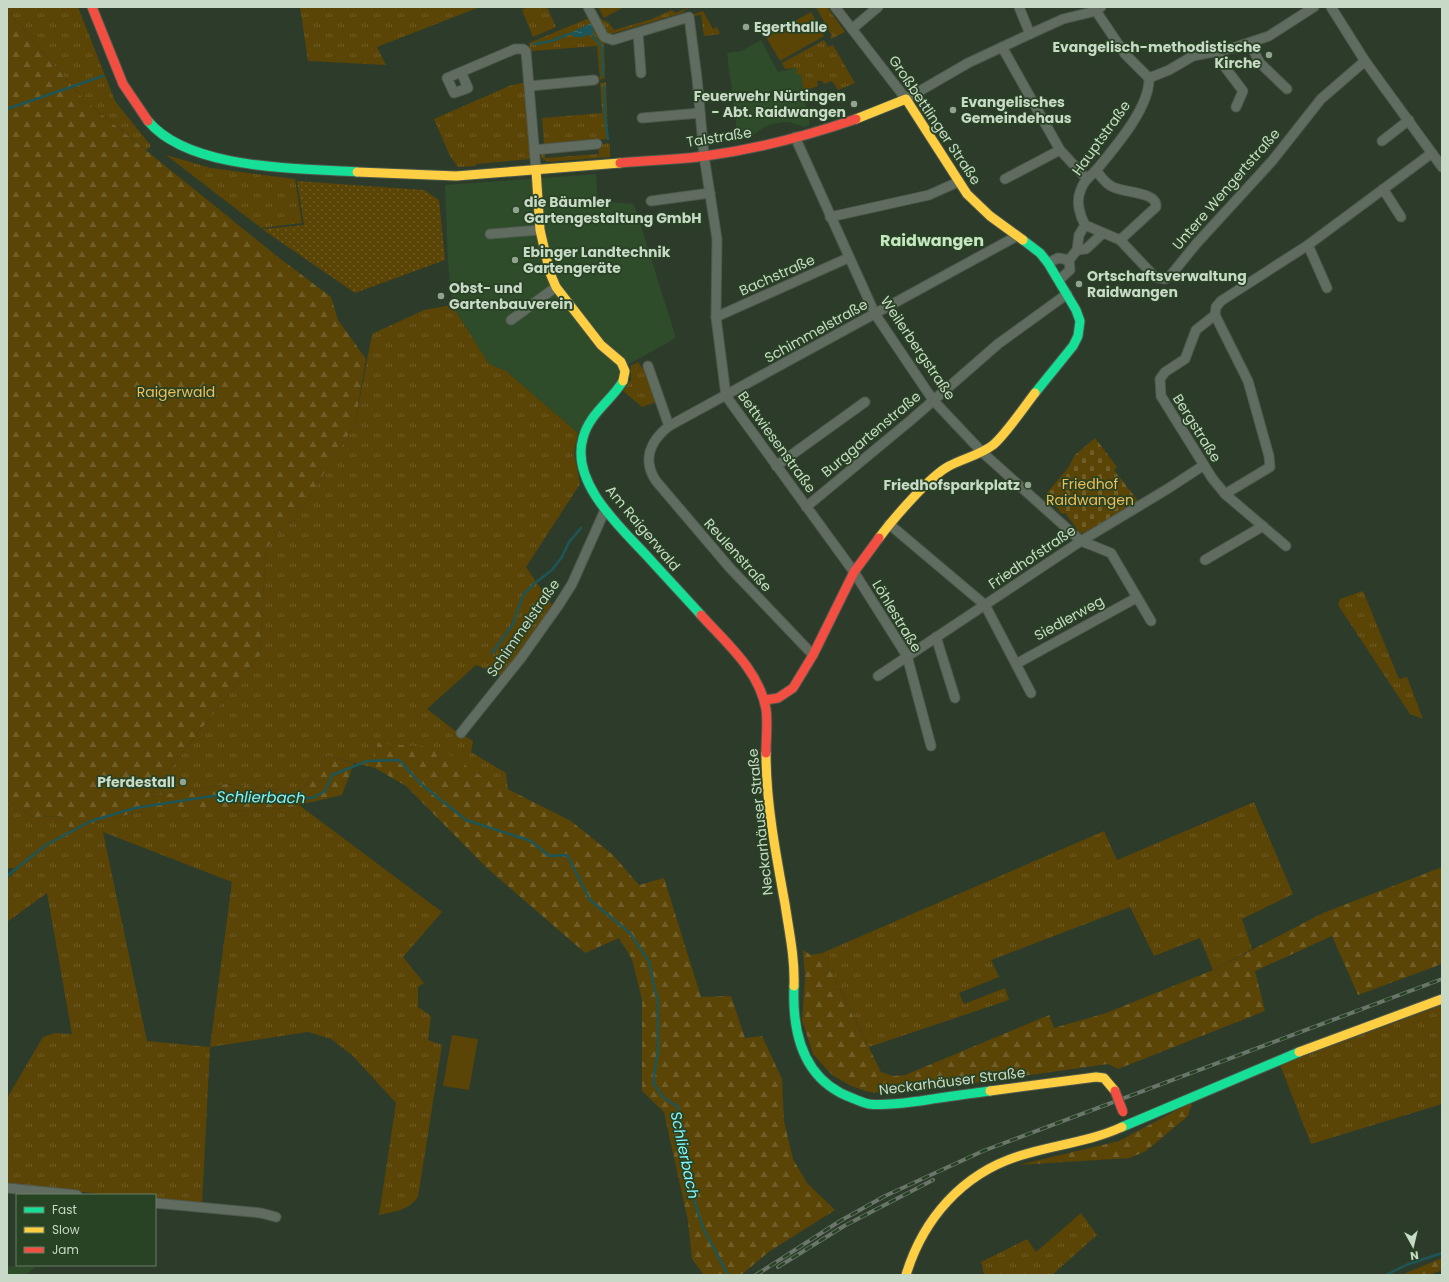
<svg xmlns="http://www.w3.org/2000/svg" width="1449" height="1282" viewBox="0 0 1449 1282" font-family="Poppins,sans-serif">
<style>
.built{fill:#2e4b2a}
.grass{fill:url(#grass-tufts);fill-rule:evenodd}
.forest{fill:url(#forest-firs)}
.cemetery{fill:url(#cemetery-stones)}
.garden{fill:url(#garden-dots)}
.pitch{fill:#5a4406}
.water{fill:url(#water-ripples)}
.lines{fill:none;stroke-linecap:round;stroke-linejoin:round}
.stream{stroke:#1d5658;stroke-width:2.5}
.street-casing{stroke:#4c594b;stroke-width:11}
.fast-casing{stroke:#4c594b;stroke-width:11}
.slow-casing{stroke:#4c594b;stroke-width:11}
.jam-casing{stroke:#4c594b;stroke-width:11}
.street{stroke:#616c60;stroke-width:9}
.fast{stroke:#16e098;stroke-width:9}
.slow{stroke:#ffcf43;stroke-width:9}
.jam{stroke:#f24e42;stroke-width:9}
.rail-casing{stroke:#6b766a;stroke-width:4}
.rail{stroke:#284224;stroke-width:2.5;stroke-dasharray:8;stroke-linecap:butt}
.jam-bridge-casing{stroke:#4c594b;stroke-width:11;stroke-linecap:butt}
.jam-bridge{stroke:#f24e42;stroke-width:9}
.poi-dot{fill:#92a290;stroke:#284224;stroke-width:1.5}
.labels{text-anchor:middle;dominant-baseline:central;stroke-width:3.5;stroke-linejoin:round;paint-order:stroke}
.poi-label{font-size:14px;font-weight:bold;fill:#c9d9c7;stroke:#284224;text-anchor:start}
.street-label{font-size:14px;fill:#c9d9c7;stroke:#284224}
.park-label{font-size:14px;fill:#f2bd57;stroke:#284224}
.water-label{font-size:15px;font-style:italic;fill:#81f5fe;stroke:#284224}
.quarter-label{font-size:16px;font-weight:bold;fill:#c6e6c1;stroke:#284224}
</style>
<defs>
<pattern id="grass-tufts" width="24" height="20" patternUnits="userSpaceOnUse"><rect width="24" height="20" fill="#5a4406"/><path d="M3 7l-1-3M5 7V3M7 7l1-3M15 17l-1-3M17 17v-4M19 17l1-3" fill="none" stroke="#705e29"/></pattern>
<pattern id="forest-firs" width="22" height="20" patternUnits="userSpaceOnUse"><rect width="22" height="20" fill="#5a4406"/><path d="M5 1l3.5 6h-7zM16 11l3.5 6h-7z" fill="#705e29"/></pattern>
<pattern id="cemetery-stones" width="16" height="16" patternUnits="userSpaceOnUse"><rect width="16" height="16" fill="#5a4406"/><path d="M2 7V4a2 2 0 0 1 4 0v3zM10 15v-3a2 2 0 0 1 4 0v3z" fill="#705e29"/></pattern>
<pattern id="garden-dots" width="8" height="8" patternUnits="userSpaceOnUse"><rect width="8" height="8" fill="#5a4406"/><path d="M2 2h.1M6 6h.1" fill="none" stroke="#705e29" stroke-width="1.8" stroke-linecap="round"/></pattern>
<pattern id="water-ripples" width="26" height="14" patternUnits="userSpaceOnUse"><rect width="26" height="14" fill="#1d5658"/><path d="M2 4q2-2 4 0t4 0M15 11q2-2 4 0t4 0" fill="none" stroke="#3c6e6e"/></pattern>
</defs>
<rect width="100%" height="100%" fill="#2d3b2b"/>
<!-- built -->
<g class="built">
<polygon points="761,40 778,72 796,68 801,74 810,125 803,127 792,123 785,122 772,124 761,129 751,137 738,139 727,53 741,51"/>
<polygon points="596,174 598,206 611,202 634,204 676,338 620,369 621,375 578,433 506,371 489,364 452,305 448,264 445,185"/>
<polygon points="7,1266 36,1267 25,1275 7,1275"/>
</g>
<!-- grass -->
<g class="grass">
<polygon points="7,7 78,7 115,101 151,146 146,150 85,101 7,10"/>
<polygon points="300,7 480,7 377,47 386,65 308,61"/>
<polygon points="527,7 547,7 556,27 533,37 522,10"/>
<polygon points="590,7 594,7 601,19 609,23 614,30 652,19 672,10 675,13 688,8 682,13 608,35"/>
<polygon points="816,7 827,7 845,32 831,39 830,37 832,36"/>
<polygon points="703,11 713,29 717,27 720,34 704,36 701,15 694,16 694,14"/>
<polygon points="589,18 604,43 605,78 600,80 597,46 531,51 529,43"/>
<polygon points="824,40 828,47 833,45 855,83 838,90 832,81 824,84 822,81 817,81 818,86 804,91 801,74 797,75 796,68 785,69 782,63"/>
<polygon points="526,82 531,159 476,164 476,166 458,167 450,156 434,119 509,86"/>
<polygon points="606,82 608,139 544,145 542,118 602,113 600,83"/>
<polygon points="607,143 610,144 610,157 547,162 541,157 541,152 544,152 545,158 599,154 598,146"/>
<polygon points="166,155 211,168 295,179 302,223 261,228"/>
<polygon points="452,305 489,364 506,371 578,433 574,453 580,484 526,567 552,605 502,676 476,665 427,709 454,730 473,741 471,752 506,773 508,790 478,774 377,743 375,768 328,756 311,781 297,792 227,784 148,797 260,654 266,548 303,507 355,424 372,334 424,310"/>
<polygon points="638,362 642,368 645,369 656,402 642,407 623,391 631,380 631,366"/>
<polygon points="1363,591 1399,679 1407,677 1423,719 1410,714 1338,605 1340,599"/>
<path d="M 7,800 L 34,817 L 61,816 L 71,829 L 142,811 L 231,811 L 286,808 L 299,805 L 442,912 L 403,957 L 424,983 L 418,987 L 418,1007 L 431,1016 L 428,1040 L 442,1045 L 418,1197 C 407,1211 397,1211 379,1215 L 396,1103 L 353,1056 L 331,1039 L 308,1032 L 210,1047 L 202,1205 L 155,1200 L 155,1195 L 110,1195 L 7,1184 L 7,1098 L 43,1037 L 55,1033 L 72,1034 L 47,893 L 7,922 L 7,879 L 18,869 L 7,868 ZM 103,832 L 232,882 L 210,1047 L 147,1041 Z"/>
<polygon points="1254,802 1293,894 1242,919 1252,949 1213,970 1200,938 1154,956 1130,907 991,960 999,977 959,993 964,1004 1005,988 1009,1000 869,1047 822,953 1104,831 1117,860"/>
<polygon points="1442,1005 1442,1104 1311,1144 1280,1065"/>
<polygon points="1081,1213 1097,1235 1052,1275 984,1275 981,1262 1027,1239 1036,1252"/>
</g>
<!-- forest -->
<g class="forest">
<polygon points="7,10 85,101 278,257 331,297 338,320 366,359 355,424 303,507 266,548 260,654 148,797 227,784 297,792 311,781 328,756 354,763 342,795 286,808 231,811 142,811 71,829 61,816 34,817 7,800"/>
<polygon points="377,743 440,748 478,774 571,821 613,855 639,885 664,878 701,997 731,996 745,1038 762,1036 782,1079 784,1121 793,1159 807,1183 835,1210 770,1251 741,1275 704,1275 692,1259 688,1221 664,1112 642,1091 642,1000 632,959 619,938 585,953 487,868 406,786 375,768"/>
<polygon points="1442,867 1442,964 1358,995 1332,936 1255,971 1265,1011 1118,1069 1108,1064 897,1094 869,1092 851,1086 832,1075 813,1054 802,1020 805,979 803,950 811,955 822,953 881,1072 893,1076 905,1075 1049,1015 1054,1028 1106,1013 1213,970 1323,913"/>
<polygon points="1192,1102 1188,1116 1146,1151 1130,1158 1018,1165 1119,1141"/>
<polygon points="1442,1258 1442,1270 1430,1275 1401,1275"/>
</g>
<!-- cemetery -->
<polygon class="cemetery" points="1095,438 1117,467 1114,470 1138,501 1084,533 1080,533 1065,513 1062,514 1046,494 1068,468 1075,455"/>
<!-- garden -->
<polygon class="garden" points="297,181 424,190 439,200 445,260 355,293 262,229 304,225"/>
<!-- pitch -->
<g class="pitch">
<polygon points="598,7 624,7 604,18"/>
<polygon points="811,12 824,36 780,61 766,37"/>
<polygon points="452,1035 478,1039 469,1090 443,1086"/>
</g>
<!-- water -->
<path class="water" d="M 591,23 L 594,33 C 581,37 583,40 568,34 Z"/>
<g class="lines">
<!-- stream -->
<g class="stream">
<polyline points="591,34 602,47 603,76"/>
<polyline points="534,44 552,41 568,34"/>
<polyline points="604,86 605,118 608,139"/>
<polyline points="7,109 103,76"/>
<polyline points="492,653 513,624 523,595 535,583 552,570 562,557 569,542 581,528"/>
<polyline points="7,876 46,845 91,821 135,808 212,796 313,798 325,791 332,775 367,761 399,760 421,784 466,820 531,841 549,856 567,855 590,900 630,933 649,962 658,1003 658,1050 653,1083 664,1098 678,1107 693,1197 703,1228 728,1275"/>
<polyline points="1386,1275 1406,1265 1442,1253"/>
</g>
<defs>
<g id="street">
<polyline points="588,7 604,37 613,40 689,17 697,78 704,156 717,239 716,317 726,396 854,572 907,656 931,746"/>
<polyline points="835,7 906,99 968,63 1030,34 1063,19 1096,11 1101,7"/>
<polyline points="1019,7 1030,34"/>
<polyline points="1331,7 1365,61 1442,167"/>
<polyline points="852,29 878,7"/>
<polyline points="638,33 641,73"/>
<polyline points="1250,44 1260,63 1287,89"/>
<polyline points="1002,47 1060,150 1086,178"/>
<polyline points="1216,51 1224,66 1243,91 1236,107"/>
<polyline points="461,72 468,88 454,93 447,78 515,49 523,49 526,51 536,170"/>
<polyline points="1149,78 1169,70 1193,56 1233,48 1269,36 1314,7"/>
<polyline points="530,86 594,80"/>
<polyline points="642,118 700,113"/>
<polyline points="795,137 875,314 933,400 982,452 1081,541 1111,553 1151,621"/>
<polyline points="1382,141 1409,120"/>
<polyline points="534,150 597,144"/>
<path d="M 1096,171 C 1101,176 1105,183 1111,186 C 1121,193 1158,191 1156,207 L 1120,240"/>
<polyline points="1005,179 1060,150"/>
<polyline points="1383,189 1401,217"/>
<polyline points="651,201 710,193"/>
<polyline points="830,217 929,195 958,182"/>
<polyline points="1085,225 1120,240 1155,277 1165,279 1170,276 1197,243 1272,161 1321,99 1365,61"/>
<polyline points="490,234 540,230"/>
<polyline points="1308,245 1327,288"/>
<polyline points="1077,250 1086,249 1102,234"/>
<path d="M 1048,263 L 1058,258 L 1069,260 L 1077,250 L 1079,235 L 1085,225 C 1080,216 1076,202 1080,192 C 1084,179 1090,177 1098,168 C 1116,146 1150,107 1149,78 L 1125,54 L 1096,11"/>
<polyline points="1059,280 1070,270 1069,260"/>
<polyline points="1215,315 1196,330 1185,359 1165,372 1160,379 1161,396 1212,478 1225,494 1286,546"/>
<polyline points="716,317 848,258"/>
<polyline points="511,320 556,287"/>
<polyline points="648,366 669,426"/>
<polyline points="776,466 865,402"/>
<polyline points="1225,494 1270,467 1269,456 1248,381 1215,315 1216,307 1221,301 1308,245 1432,153"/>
<polyline points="806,507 911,420 998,344 1067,294"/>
<polyline points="889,524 985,605 1031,693"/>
<polyline points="1205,560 1263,526"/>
<polyline points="936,637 955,698"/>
<path d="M 813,655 L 730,568 L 656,481 C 642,460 650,441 669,426 L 1017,236"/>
<polyline points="1016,664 1136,598"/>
<polyline points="878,676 1081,541 1169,488 1204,465"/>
<polyline points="461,733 521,658 558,606 572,584 605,510"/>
<polyline points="7,1188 77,1195"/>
<polyline points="155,1203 261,1213 276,1217"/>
</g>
<g id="fast">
<path d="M 148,121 C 189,170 296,168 357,172"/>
<polyline points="1023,240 1040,253 1048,263 1076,310 1080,321 1078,336 1073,346 1035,393"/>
<path d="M 623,381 C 611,401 589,414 583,438 C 570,482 620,527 647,556 C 665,576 683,595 701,615"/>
<path d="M 794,986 C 792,1033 803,1080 852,1098 C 857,1100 863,1103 869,1104 C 886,1106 904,1103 920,1101 C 944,1097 967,1094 990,1091"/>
<polyline points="1122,1127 1299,1052"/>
</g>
<g id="slow">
<polyline points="856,119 906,99 967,194 990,216 1023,240"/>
<polyline points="536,170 540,230 550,273 556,287 601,345 621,362 625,371 623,381"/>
<polyline points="357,172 456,176 620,163"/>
<path d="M 879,538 C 893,519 930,476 949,466 C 964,458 980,455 993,445 C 1006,434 1024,407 1035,393"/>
<path d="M 766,753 C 766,803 776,855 785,904 C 789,931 795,958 794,986"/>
<polyline points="1299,1052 1442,999"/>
<polyline points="990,1091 1096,1077 1104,1078 1115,1091"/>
<path d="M 906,1275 C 923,1219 962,1174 1019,1156 C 1053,1145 1089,1142 1122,1127"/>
</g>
<g id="jam">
<polyline points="92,7 123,84 148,121"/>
<path d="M 620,163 C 648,160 677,160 705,156 C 756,149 807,136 856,119"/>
<path d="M 701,615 C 726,643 759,670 766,709 C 768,723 766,739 766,753"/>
<polyline points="765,700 778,698 793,688 813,655 854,572 879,538"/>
</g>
</defs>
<!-- street casing -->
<use href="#street" class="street-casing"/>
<!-- fast casing -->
<use href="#fast" class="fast-casing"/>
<!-- slow casing -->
<use href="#slow" class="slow-casing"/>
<!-- jam casing -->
<use href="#jam" class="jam-casing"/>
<!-- street -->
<use href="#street" class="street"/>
<!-- fast -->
<use href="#fast" class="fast"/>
<!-- slow -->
<use href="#slow" class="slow"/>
<!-- jam -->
<use href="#jam" class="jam"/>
<defs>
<g id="rail">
<polyline points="778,1267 844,1226 933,1180"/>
<polyline points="756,1275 840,1221 885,1196 983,1151 1442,979"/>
</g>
</defs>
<!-- rail casing -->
<use href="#rail" class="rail-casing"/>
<!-- rail -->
<use href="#rail" class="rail"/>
<defs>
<polyline id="jam-bridge" points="1115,1091 1123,1112"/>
</defs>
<!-- jam-bridge casing -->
<use href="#jam-bridge" class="jam-bridge-casing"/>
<!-- jam-bridge -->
<use href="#jam-bridge" class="jam-bridge"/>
</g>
<!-- markers -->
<g class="poi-dot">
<circle cx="746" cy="27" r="4"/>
<circle cx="1269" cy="55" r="4"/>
<circle cx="854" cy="104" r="4"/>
<circle cx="953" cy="110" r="4"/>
<circle cx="516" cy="210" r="4"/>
<circle cx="515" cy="260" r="4"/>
<circle cx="1079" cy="284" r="4"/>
<circle cx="441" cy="296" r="4"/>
<circle cx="1028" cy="485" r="4"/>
<circle cx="183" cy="782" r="4"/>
</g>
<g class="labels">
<!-- poi labels -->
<g class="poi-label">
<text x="754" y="27">Egerthalle</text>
<text x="1261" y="47" text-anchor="end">Evangelisch-methodistische<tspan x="1261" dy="16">Kirche</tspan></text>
<text x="846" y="96" text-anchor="end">Feuerwehr Nürtingen<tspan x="846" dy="16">- Abt. Raidwangen</tspan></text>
<text x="961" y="102">Evangelisches<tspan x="961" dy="16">Gemeindehaus</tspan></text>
<text x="524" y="202">die Bäumler<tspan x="524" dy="16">Gartengestaltung GmbH</tspan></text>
<text x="523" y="252">Ebinger Landtechnik<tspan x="523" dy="16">Gartengeräte</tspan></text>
<text x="1087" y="276">Ortschaftsverwaltung<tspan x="1087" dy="16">Raidwangen</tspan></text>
<text x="449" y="288">Obst- und<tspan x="449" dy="16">Gartenbauverein</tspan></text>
<text x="1020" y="485" text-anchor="end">Friedhofsparkplatz</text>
<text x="175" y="782" text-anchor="end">Pferdestall</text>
</g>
<!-- street labels -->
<g class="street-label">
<text transform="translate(935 120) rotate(56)">Großbettlinger Straße</text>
<text transform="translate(719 137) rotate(-9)">Talstraße</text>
<text transform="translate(1101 138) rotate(-54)">Hauptstraße</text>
<text transform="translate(1226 189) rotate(-49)">Untere Wengertstraße</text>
<text transform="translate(777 275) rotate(-24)">Bachstraße</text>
<text transform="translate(816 331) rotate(-29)">Schimmelstraße</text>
<text transform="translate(918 348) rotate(56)">Weilerbergstraße</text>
<text transform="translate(1197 428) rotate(58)">Bergstraße</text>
<text transform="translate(871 434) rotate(-40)">Burggartenstraße</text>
<text transform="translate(777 442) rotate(54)">Bettwiesenstraße</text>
<text transform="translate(643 528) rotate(50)">Am Raigerwald</text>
<text transform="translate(738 555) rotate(48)">Reulenstraße</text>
<text transform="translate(1032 557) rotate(-34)">Friedhofstraße</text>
<text transform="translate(897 616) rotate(59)">Löhlestraße</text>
<text transform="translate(1069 618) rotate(-29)">Siedlerweg</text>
<text transform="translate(523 628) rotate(-55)">Schimmelstraße</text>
<text transform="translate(760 822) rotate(-96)">Neckarhäuser Straße</text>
<text transform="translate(952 1081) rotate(-7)">Neckarhäuser Straße</text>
</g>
<!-- park labels -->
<g class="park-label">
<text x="176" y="392">Raigerwald</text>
<text x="1090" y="484">Friedhof<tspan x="1090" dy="16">Raidwangen</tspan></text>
</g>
<!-- water labels -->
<g class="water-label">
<text transform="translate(261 797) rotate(1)">Schlierbach</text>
<text transform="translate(685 1155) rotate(78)">Schlierbach</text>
</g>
<!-- quarter labels -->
<g class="quarter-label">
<text x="932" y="240">Raidwangen</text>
</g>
</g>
<!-- border -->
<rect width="1449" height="1282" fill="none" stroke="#c9d9c7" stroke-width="16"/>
<!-- legend -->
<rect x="16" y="1194" width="140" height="72" fill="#284224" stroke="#687e65"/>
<rect x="24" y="1207" width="20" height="6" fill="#16e098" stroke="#687e65"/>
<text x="52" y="1214" font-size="12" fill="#c9d9c7">Fast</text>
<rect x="24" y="1227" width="20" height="6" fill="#ffcf43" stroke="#687e65"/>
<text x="52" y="1234" font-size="12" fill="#c9d9c7">Slow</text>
<rect x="24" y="1247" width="20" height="6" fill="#f24e42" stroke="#687e65"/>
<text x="52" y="1254" font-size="12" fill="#c9d9c7">Jam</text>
<!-- north arrow -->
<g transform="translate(1413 1246) rotate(172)" stroke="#284224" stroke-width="3" paint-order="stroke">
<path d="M0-3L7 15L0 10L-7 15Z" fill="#c9d9c7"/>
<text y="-6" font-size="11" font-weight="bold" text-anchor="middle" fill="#c9d9c7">N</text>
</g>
</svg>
